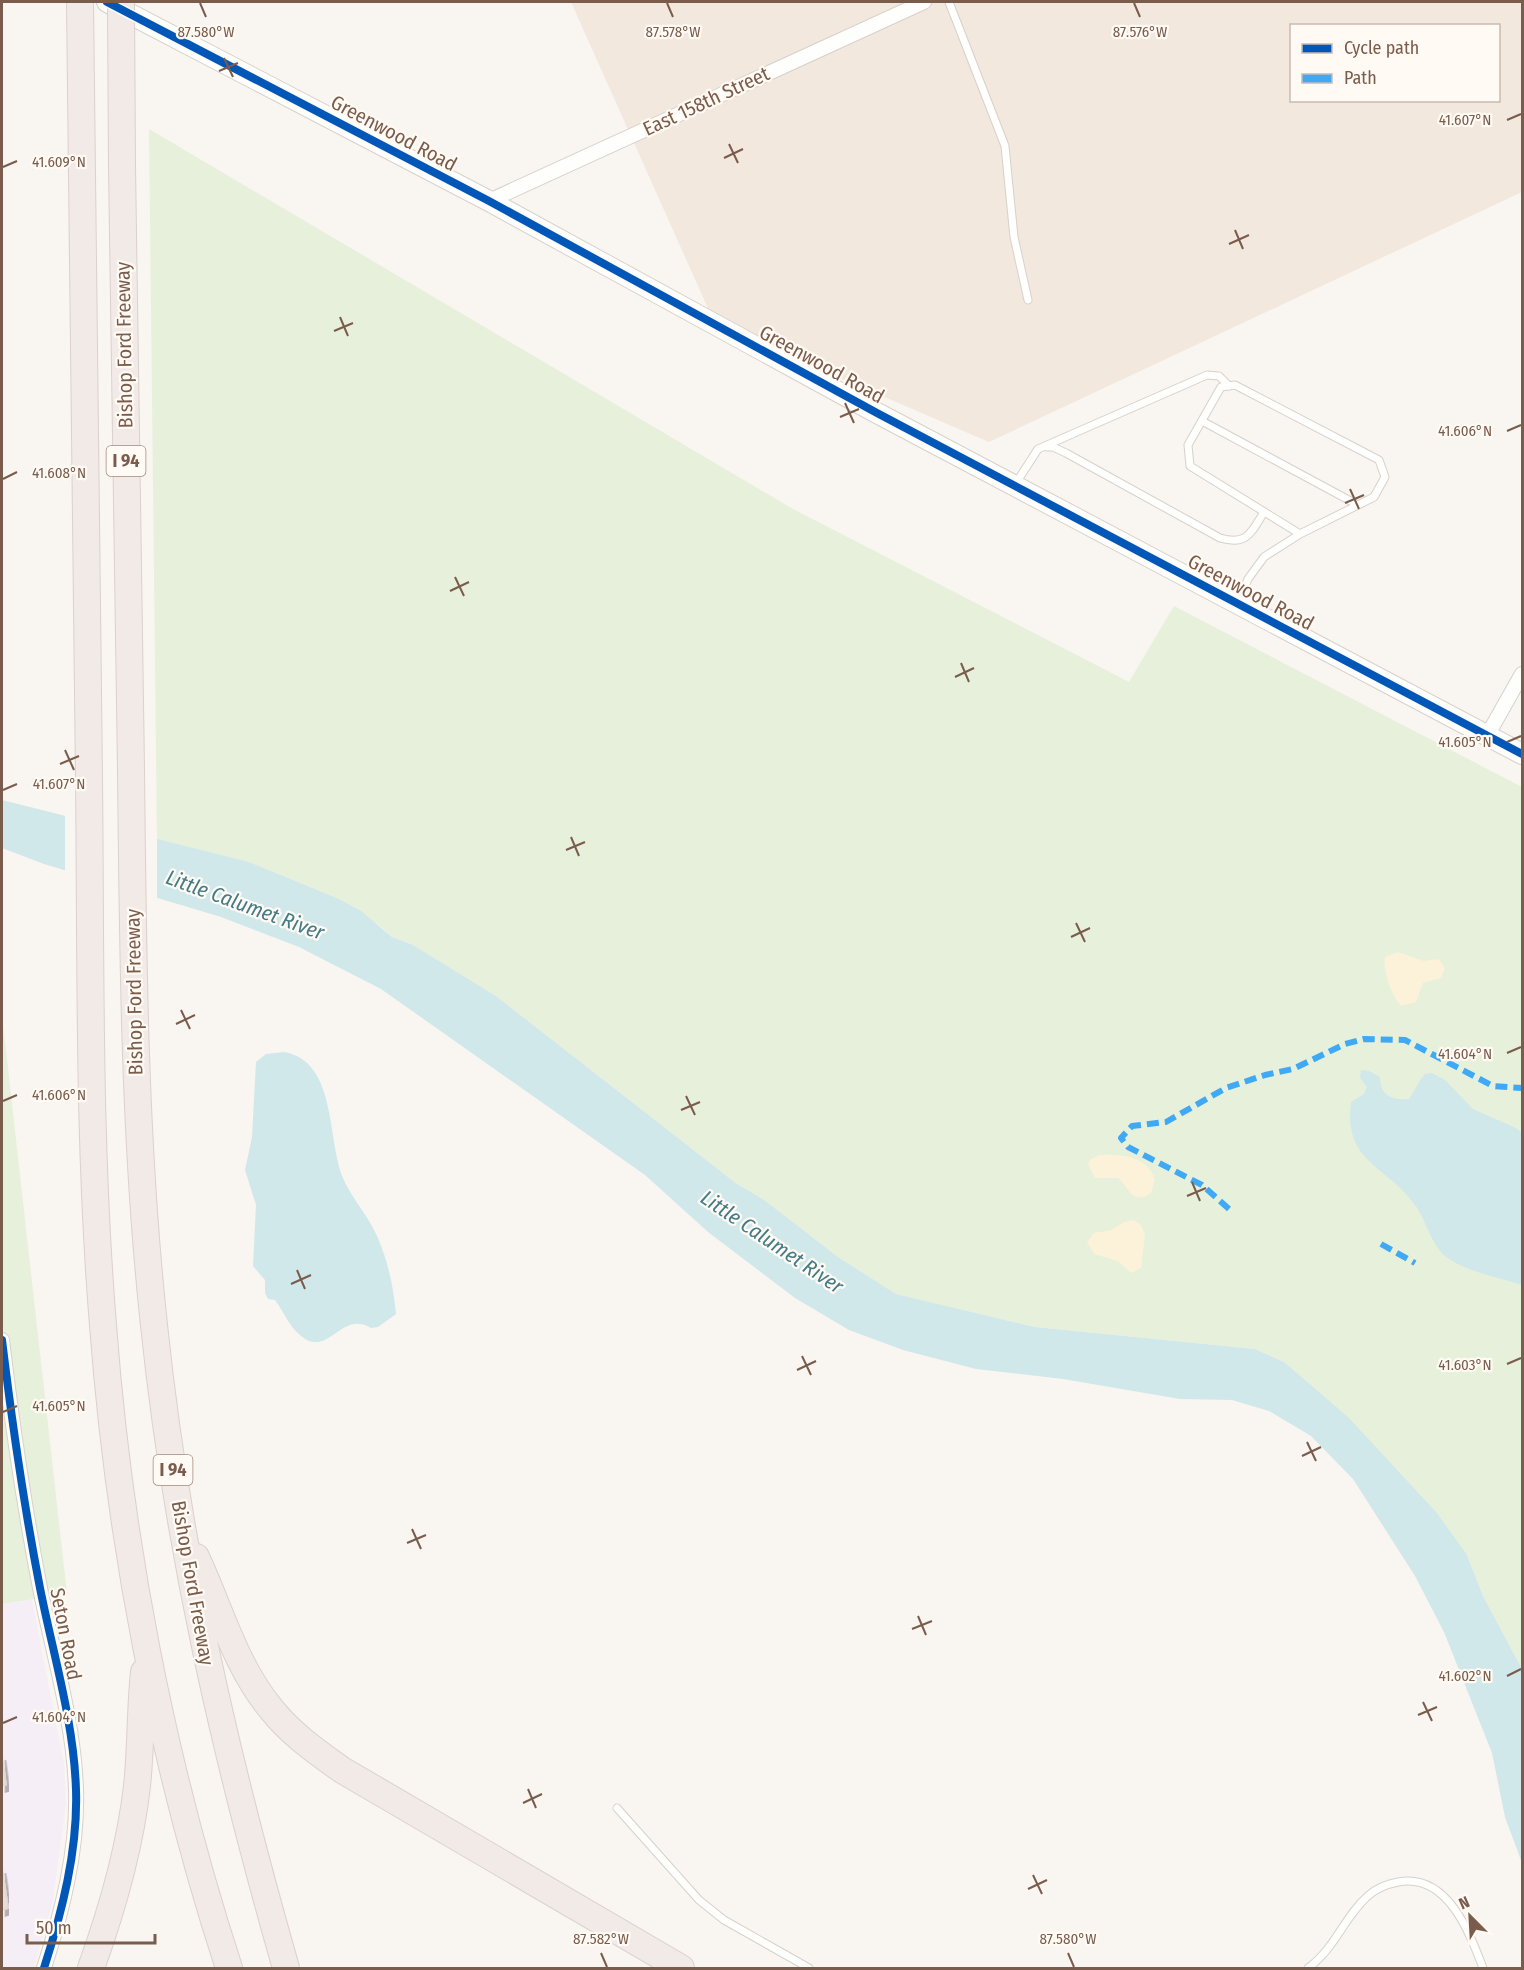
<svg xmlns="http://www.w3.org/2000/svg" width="1524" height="1970" viewBox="0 0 1524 1970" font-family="'Fira Sans Condensed',sans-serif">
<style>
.residential{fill:#f2e8de;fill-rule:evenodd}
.education{fill:#f6eef6}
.green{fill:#e7f0db}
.sand{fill:#fbf2d9}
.water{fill:#d0e8ea}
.pier{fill:#f9f5f0}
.building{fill:#e6ded7;stroke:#e2d8d2;stroke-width:1.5;filter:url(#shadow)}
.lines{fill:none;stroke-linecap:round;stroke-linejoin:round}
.lane-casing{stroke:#d7d1cb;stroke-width:9}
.street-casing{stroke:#d7d1cb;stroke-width:16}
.secondary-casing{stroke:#d9d2cb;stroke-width:22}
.highway-casing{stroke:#dad1cc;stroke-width:28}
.lane{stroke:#fefefd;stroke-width:7}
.street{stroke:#fefefd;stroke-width:14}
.secondary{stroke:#fefefd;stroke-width:20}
.highway{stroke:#f2eae7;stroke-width:26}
.highway-bridge-casing{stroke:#dad1cc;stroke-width:28;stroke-linecap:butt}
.highway-bridge{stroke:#f2eae7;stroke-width:26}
.quiet{stroke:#3fa9f5;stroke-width:6;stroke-dasharray:12 6;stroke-linecap:butt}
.cycleway-casing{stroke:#fffaf3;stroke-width:11}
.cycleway{stroke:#0057b8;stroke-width:8}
.ticks{fill:none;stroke:#7a5c4d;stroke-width:2}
.labels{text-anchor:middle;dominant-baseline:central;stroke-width:4.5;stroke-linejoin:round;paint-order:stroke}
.shield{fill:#fffaf3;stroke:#a28b7f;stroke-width:1.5}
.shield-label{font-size:18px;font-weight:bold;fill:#7a5c4d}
.street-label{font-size:20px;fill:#7a5c4d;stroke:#fffaf3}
.water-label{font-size:21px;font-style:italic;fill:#437c86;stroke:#fffaf3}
.ticks-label{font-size:15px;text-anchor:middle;fill:#7a5c4d;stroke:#fffaf3;stroke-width:4.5;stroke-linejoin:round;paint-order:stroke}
</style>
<defs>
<filter id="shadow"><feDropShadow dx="3.5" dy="6" stdDeviation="0" flood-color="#0004"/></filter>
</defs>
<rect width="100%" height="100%" fill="#f9f5f0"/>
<!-- residential -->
<path class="residential" d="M 571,2 L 1522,2 L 1522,192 L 989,442 L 715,324 ZM 1292,26 L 1498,26 L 1498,100 L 1292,100 Z"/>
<!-- education -->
<polygon class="education" points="32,1600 64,1764 66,1804 53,1900 34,1968 2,1968 2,1604"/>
<!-- green -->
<g class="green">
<polygon points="149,129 793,509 1129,682 1174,606 1522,787 1522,1669 1483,1596 1467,1555 1284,1362 1255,1349 1035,1327 896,1294 838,1257 763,1199 737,1184 496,996 413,945 392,937 380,926 337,898 249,862 157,841"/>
<polygon points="2,1015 67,1594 2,1604"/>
</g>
<!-- sand -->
<g class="sand">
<path d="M 1398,952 L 1424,961 L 1439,959 L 1445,968 L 1441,978 L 1423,983 L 1416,1002 L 1401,1006 C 1392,997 1382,969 1385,957 Z"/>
<path d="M 1100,1155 C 1121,1154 1147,1156 1155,1179 L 1151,1193 C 1132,1206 1129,1187 1118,1178 L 1095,1178 L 1088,1164 L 1091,1159 Z"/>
<polygon points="1134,1220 1141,1225 1145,1234 1141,1268 1131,1273 1118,1261 1094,1254 1087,1242 1094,1233 1111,1230 1124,1222"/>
</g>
<!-- water -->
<g class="water">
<polygon points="2,800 249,862 337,898 361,911 392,937 413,945 496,996 737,1184 763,1199 838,1257 896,1294 1035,1327 1255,1349 1284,1362 1348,1417 1437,1513 1467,1555 1483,1596 1522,1669 1522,1863 1505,1817 1492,1753 1444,1632 1415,1576 1353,1479 1311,1436 1269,1411 1232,1400 1180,1399 1063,1379 976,1369 903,1350 849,1330 795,1298 708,1232 645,1175 381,989 299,947 221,917 44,864 2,848"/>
<path d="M 284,1052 C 337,1061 327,1140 343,1178 C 349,1193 361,1207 369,1221 C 386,1249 393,1283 396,1314 L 378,1327 L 371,1328 C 341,1309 328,1360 300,1335 C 289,1326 284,1312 275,1300 L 268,1299 L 265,1293 L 265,1280 L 253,1266 L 256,1205 L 245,1170 L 252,1137 L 256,1062 L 266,1054 Z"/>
<path d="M 1361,1070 L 1369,1071 L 1380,1077 C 1379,1095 1393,1101 1409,1099 L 1421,1079 L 1425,1074 L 1432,1073 L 1445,1080 L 1473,1109 L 1516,1128 L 1522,1133 L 1522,1285 C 1498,1277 1471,1273 1449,1259 C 1431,1247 1427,1221 1415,1205 C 1387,1165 1343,1163 1351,1102 L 1364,1094 L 1367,1087 L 1360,1078 Z"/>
</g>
<!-- pier -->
<polygon class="pier" points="65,813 157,838 157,901 65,874"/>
<!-- building -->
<g class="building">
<polygon points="2,1754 6,1785 2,1786"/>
<polygon points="2,1867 8,1908 2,1910"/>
</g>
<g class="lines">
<defs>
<g id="lane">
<polyline points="949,2 1005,146 1014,237 1028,300"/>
<polyline points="1202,421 1358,505"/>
<path d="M 1047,447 L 1053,447 L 1066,453 L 1220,538 C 1247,546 1251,533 1264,512"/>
<polyline points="1016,483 1038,449 1207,375 1219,376 1229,386"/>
<polyline points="1239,601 1248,579 1264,557 1300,534 1374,497 1385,477 1379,460 1235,385 1221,387 1188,445 1190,466 1300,534"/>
<polyline points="617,1808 699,1900 724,1920 809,1968"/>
<path d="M 1308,1968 C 1335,1949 1345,1915 1369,1895 C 1377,1888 1388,1884 1398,1882 C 1447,1873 1469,1931 1483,1968"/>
</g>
<g id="street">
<polyline points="489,201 924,2"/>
<polyline points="1487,736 1522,674"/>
<path d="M 2,1340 C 12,1423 24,1506 40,1588 C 53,1654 74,1722 76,1790 C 78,1850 62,1912 44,1968"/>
</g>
<polyline id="secondary" points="107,2 489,201 877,413 1522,754"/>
<g id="highway">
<path d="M 80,2 C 81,260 86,519 89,778 C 91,960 88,1143 103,1325 C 119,1541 162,1763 229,1968"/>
<path d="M 122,166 C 125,367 128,568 131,769 C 133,954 134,1140 154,1325 C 177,1547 225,1755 286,1968"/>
<path d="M 196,1557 C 220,1608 235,1666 272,1710 C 291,1734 317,1752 342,1770 L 681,1968"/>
<path d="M 91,1968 C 112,1910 130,1848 137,1786 C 141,1749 140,1710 144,1672"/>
</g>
</defs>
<!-- lane casing -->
<use href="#lane" class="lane-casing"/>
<!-- street casing -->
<use href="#street" class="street-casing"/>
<!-- secondary casing -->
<use href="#secondary" class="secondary-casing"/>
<!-- highway casing -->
<use href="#highway" class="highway-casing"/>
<!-- lane -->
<use href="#lane" class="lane"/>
<!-- street -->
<use href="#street" class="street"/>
<!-- secondary -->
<use href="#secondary" class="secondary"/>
<!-- highway -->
<use href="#highway" class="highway"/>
<defs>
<polyline id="highway-bridge" points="121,2 122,166"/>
</defs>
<!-- highway-bridge casing -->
<use href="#highway-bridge" class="highway-bridge-casing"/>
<!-- highway-bridge -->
<use href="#highway-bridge" class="highway-bridge"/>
<!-- quiet -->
<g class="quiet">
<polyline points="1229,1209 1202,1185 1128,1147 1121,1138 1132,1126 1166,1122 1226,1088 1265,1075 1293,1069 1345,1044 1364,1039 1405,1040 1493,1086 1522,1088"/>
<polyline points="1381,1244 1415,1263"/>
</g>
<defs>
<g id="cycleway">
<polyline points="107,2 489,201 877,413 1522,754"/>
<path d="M 2,1340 C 12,1423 24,1506 40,1588 C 53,1654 74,1722 76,1790 C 78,1850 62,1912 44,1968"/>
</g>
</defs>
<!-- cycleway casing -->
<use href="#cycleway" class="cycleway-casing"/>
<!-- cycleway -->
<use href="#cycleway" class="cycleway"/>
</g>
<!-- ticks -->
<path class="ticks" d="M 200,3 L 206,17M 667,3 L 673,17M 1134,3 L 1140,17M 224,58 L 233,77M 219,71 L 238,63M 1507,120 L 1521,114M 729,144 L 738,163M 724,158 L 743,149M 3,167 L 17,161M 1235,230 L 1243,249M 1229,244 L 1249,235M 340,317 L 348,336M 334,331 L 353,323M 845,403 L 854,423M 840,417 L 859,409M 1507,431 L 1521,425M 3,479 L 17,472M 1350,489 L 1359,509M 1345,503 L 1364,495M 455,577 L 464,596M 450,591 L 469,582M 961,663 L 969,682M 955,677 L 974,668M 1507,742 L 1521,736M 65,750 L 74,770M 60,764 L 79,756M 3,790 L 17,784M 571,837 L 579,856M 566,850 L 585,842M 1076,923 L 1085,942M 1071,937 L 1090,928M 181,1010 L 190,1029M 176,1024 L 195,1015M 1507,1053 L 1521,1047M 686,1096 L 695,1115M 3,1101 L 17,1095M 681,1110 L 700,1102M 1192,1182 L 1200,1201M 1187,1196 L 1206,1188M 297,1270 L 305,1289M 291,1284 L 311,1275M 802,1356 L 811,1375M 1507,1364 L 1521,1358M 797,1370 L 816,1361M 3,1412 L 17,1406M 1307,1442 L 1316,1461M 1302,1456 L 1321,1447M 412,1529 L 421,1549M 407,1543 L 426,1535M 918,1616 L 926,1635M 912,1629 L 932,1621M 1507,1676 L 1521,1669M 1423,1702 L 1432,1721M 1418,1715 L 1437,1707M 3,1723 L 17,1717M 528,1789 L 536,1808M 523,1803 L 542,1794M 1033,1875 L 1042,1894M 1028,1889 L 1047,1880M 601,1953 L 607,1967M 1068,1953 L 1074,1967"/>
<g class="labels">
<!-- shield labels -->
<g class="shield">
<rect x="106.5" y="446" width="39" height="30" rx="4.5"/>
<rect x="153.5" y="1455" width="39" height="30" rx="4.5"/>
</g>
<g class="shield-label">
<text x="126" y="461">I 94</text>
<text x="173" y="1470">I 94</text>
</g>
<!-- street labels -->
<g class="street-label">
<text transform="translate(706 101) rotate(-25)">East 158th Street</text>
<text transform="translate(394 133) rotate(28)">Greenwood Road</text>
<text transform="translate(124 345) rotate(-91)">Bishop Ford Freeway</text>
<text transform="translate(822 364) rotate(29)">Greenwood Road</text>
<text transform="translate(1251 592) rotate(28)">Greenwood Road</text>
<text transform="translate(134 992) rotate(-91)">Bishop Ford Freeway</text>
<text transform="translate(193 1583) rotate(80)">Bishop Ford Freeway</text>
<text transform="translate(66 1634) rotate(79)">Seton Road</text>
</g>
<!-- water labels -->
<g class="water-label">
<text transform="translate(245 905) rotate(20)">Little Calumet River</text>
<text transform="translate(772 1242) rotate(34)">Little Calumet River</text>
</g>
</g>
<g class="ticks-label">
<text x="206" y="37">87.580°W</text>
<text x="673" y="37">87.578°W</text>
<text x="1140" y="37">87.576°W</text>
<text x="1465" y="125">41.607°N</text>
<text x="59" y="167">41.609°N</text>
<text x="1465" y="436">41.606°N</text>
<text x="59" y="478">41.608°N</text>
<text x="1465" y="747">41.605°N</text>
<text x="59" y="789">41.607°N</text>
<text x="1465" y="1059">41.604°N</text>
<text x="59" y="1100">41.606°N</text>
<text x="1465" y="1370">41.603°N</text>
<text x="59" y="1411">41.605°N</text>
<text x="1465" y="1681">41.602°N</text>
<text x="59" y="1722">41.604°N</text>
<text x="601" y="1944">87.582°W</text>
<text x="1068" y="1944">87.580°W</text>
</g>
<!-- border -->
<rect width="1524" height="1970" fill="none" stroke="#7a5c4d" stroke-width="6"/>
<!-- legend -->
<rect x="1290" y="24" width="210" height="78" fill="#fffaf3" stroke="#cabbb1" stroke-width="1.5"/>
<rect x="1302" y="44" width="30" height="9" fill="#0057b8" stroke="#cabbb1" stroke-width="1.5"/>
<text x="1344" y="54" font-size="18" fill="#7a5c4d">Cycle path</text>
<rect x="1302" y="74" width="30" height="9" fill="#3fa9f5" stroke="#cabbb1" stroke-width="1.5"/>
<text x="1344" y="84" font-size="18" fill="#7a5c4d">Path</text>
<!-- north arrow -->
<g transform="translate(1470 1916) rotate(336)" stroke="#fffaf3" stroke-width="4.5" paint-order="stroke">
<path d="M0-4.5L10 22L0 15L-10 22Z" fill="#7a5c4d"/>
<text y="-9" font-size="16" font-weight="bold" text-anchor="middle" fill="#7a5c4d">N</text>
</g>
<!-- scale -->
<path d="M27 1934v9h128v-9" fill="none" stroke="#7a5c4d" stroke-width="3"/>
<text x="36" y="1934" font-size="18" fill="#7a5c4d" stroke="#fffaf3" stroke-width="4.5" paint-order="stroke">50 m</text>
</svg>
